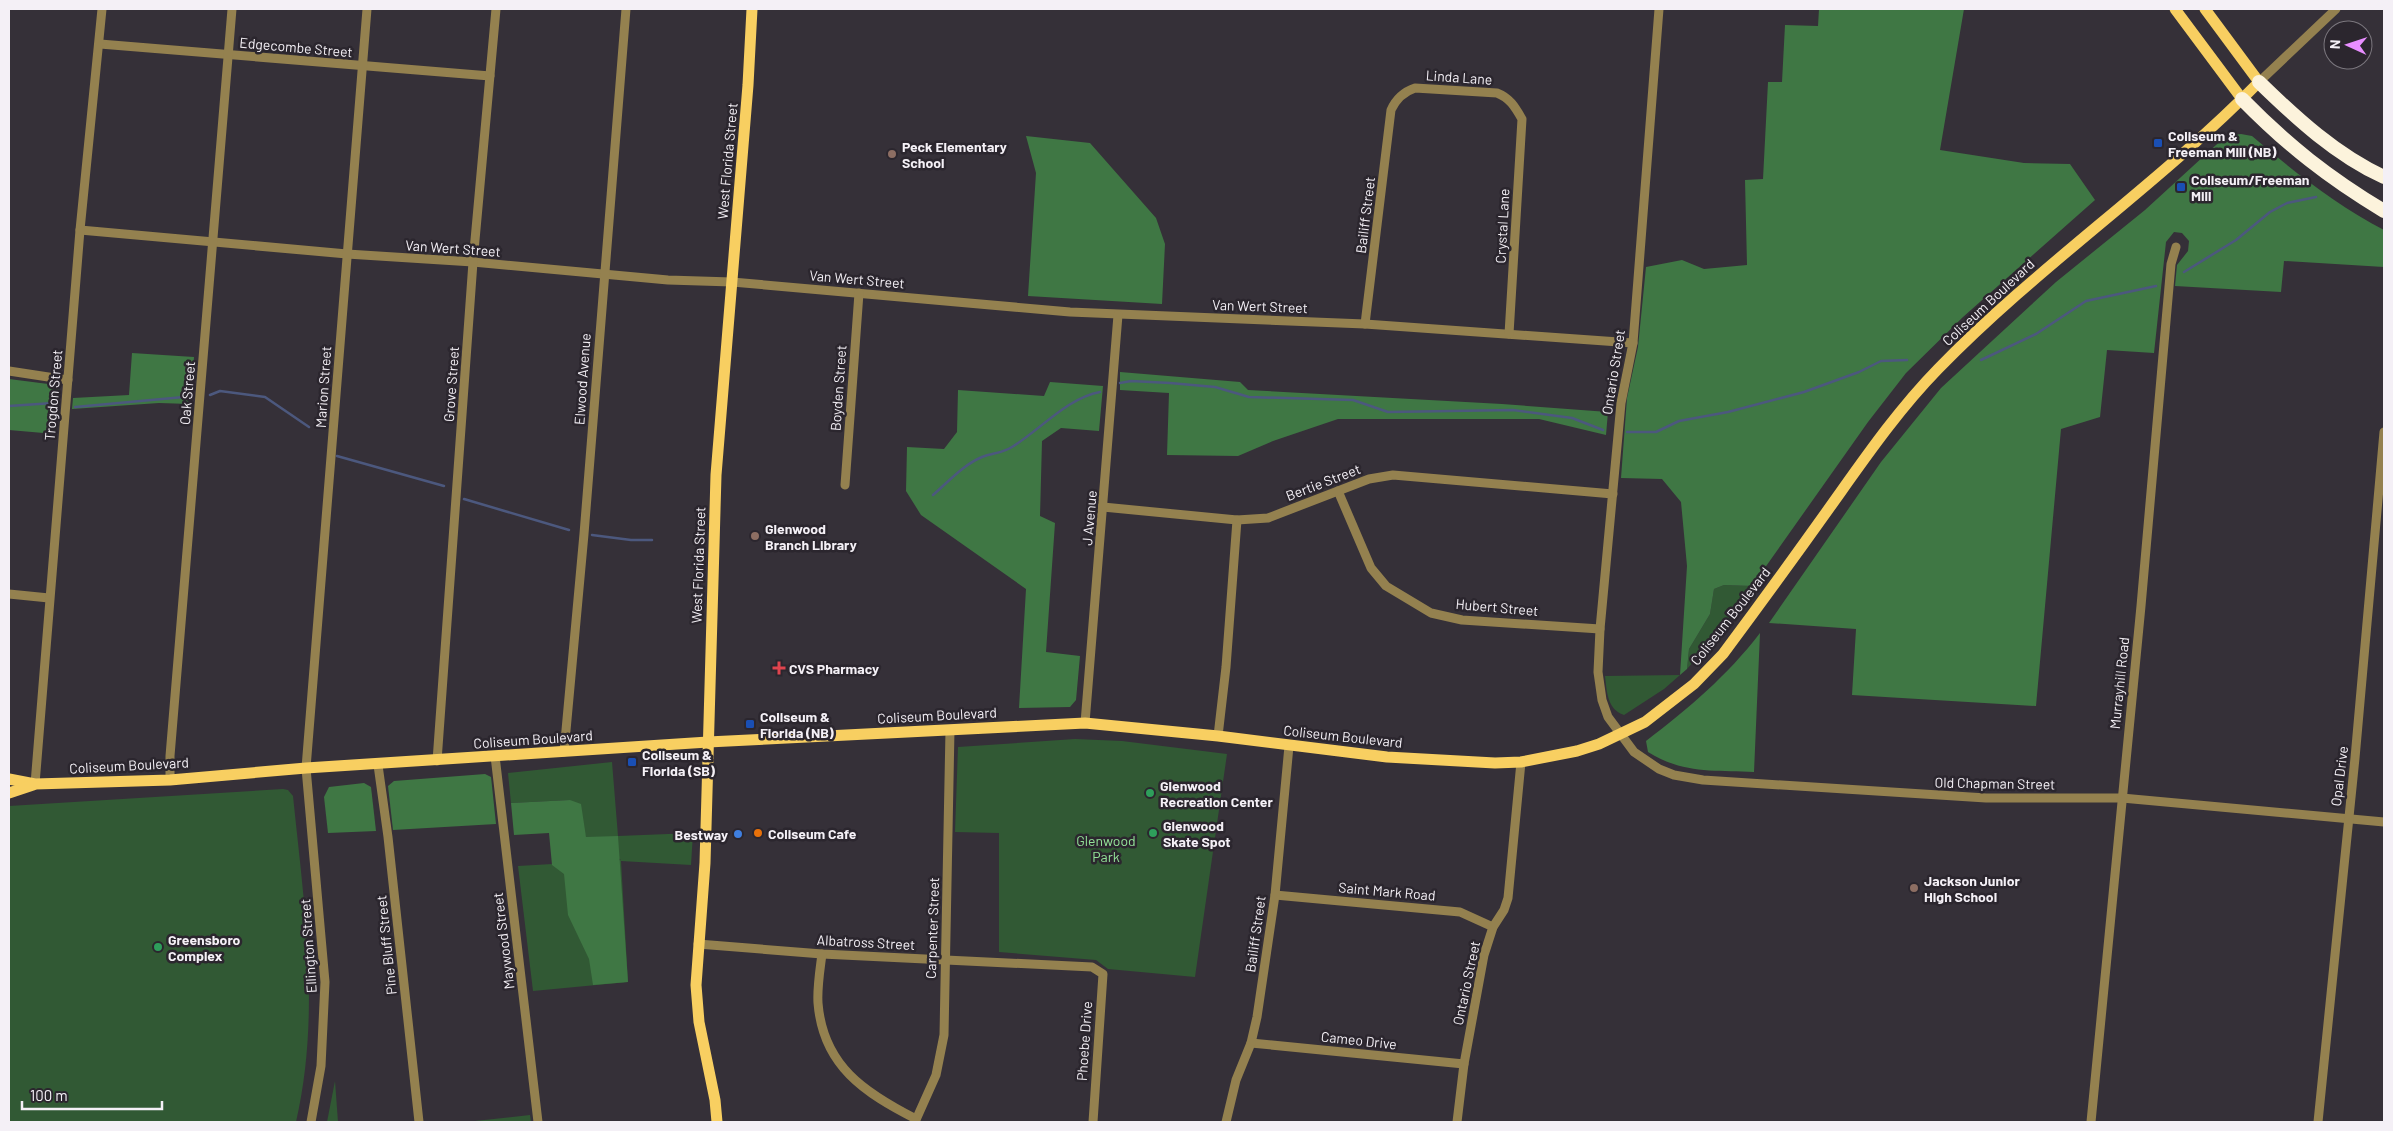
<svg xmlns="http://www.w3.org/2000/svg" width="2393" height="1131" viewBox="0 0 2393 1131" font-family="Barlow,sans-serif">
<style>
.green{fill:#315934}
.forest{fill:#3f7744}
.lines{fill:none;stroke-linecap:round;stroke-linejoin:round}
.stream{stroke:#4c587e;stroke-width:2.5}
.minor{stroke:#94814f;stroke-width:9}
.major{stroke:#f8cf61;stroke-width:11}
.highway{stroke:#fcf3dc;stroke-width:14}
.transit-dot{fill:#1a4fb4;stroke:#2b262e;stroke-width:2}
.education-dot{fill:#8d6e63;stroke:#2b262e;stroke-width:2}
.health-dot{fill:#e0444e;stroke:#2b262e;stroke-width:2}
.leisure-dot{fill:#2e9e5b;stroke:#2b262e;stroke-width:2}
.food-dot{fill:#e8710a;stroke:#2b262e;stroke-width:2}
.shop-dot{fill:#3f7fe0;stroke:#2b262e;stroke-width:2}
.labels{text-anchor:middle;dominant-baseline:central;stroke-width:5;stroke-linejoin:round;paint-order:stroke}
.street-label{font-size:14px;fill:#f4f0f6;stroke:#2b262e}
.poi-label{font-size:14px;font-weight:bold;fill:#f4f0f6;stroke:#2b262e;text-anchor:start}
.park-label{font-size:14px;fill:#94e499;stroke:#2b262e}
</style>
<rect width="100%" height="100%" fill="#353038"/>
<!-- green -->
<g class="green">
<polygon points="1724,585 1752,586 1725,625 1687,669 1689,649 1710,614 1714,589"/>
<path d="M 1680,675 L 1664,689 L 1624,715 C 1607,709 1607,692 1605,676 Z"/>
<polygon points="1075,739 1122,741 1227,754 1195,977 1108,969 1096,960 999,952 999,833 955,832 958,747"/>
<polygon points="612,762 618,836 693,833 691,865 621,861 628,982 533,991 518,866 621,860 586,837 570,800 511,803 508,773"/>
<path d="M 283,789 L 288,790 L 293,796 C 304,904 321,1014 296,1122 L 9,1122 L 9,806 Z"/>
<polygon points="335,1081 338,1122 327,1122"/>
<polygon points="530,1115 531,1122 476,1122 475,1121"/>
</g>
<!-- forest -->
<g class="forest">
<polygon points="1819,9 1964,9 1940,150 2024,163 2070,164 2095,200 1963,317 1906,373 1868,422 1752,586 1724,585 1714,589 1710,614 1689,649 1687,669 1680,675 1687,566 1681,502 1662,479 1621,478 1627,398 1638,347 1646,267 1682,260 1704,269 1747,265 1745,180 1763,179 1768,82 1782,82 1785,25 1818,26"/>
<path d="M 2241,134 L 2252,136 C 2293,171 2336,205 2384,230 L 2384,267 L 2284,261 L 2281,292 L 2175,286 L 2177,265 L 2188,251 L 2189,241 L 2182,233 L 2174,232 L 2166,242 L 2154,353 L 2107,350 L 2100,417 L 2061,429 L 2036,706 L 1852,695 L 1856,629 L 1769,623 L 1881,462 L 1941,388 L 2056,282 L 2145,210 L 2216,145 L 2227,136 Z"/>
<polygon points="1026,136 1090,143 1156,218 1165,244 1162,304 1028,296 1036,173"/>
<polygon points="132,353 194,357 190,404 159,403 72,409 73,398 129,395"/>
<polygon points="1120,372 1240,382 1248,390 1502,404 1608,412 1606,435 1539,419 1338,419 1273,441 1238,456 1167,455 1169,393 1120,390"/>
<polygon points="9,379 56,385 59,388 55,434 9,430"/>
<polygon points="1050,382 1103,386 1099,431 1061,428 1042,441 1040,516 1055,523 1046,652 1080,656 1076,700 1070,707 1019,708 1026,589 921,515 906,491 907,447 944,449 957,432 958,390 1044,396"/>
<path d="M 1760,633 L 1754,772 C 1714,770 1683,774 1648,752 L 1646,741 C 1689,708 1727,676 1760,633 Z"/>
<polygon points="485,774 491,777 496,824 393,830 388,786 394,781"/>
<polygon points="364,783 371,787 376,831 328,833 324,797 329,787"/>
<polygon points="570,800 581,804 586,837 618,836 628,982 593,985 589,959 568,915 564,874 552,865 549,833 514,835 511,803"/>
</g>
<g class="lines">
<!-- stream -->
<g class="stream">
<polyline points="2184,272 2236,240 2270,212 2287,203 2316,197"/>
<polyline points="1981,360 2036,334 2086,301 2156,286"/>
<polyline points="1120,383 1131,381 1170,383 1215,387 1249,397 1353,400 1388,412 1513,410 1572,418 1603,430"/>
<polyline points="210,395 220,391 265,397 309,427"/>
<polyline points="9,406 53,403"/>
<polyline points="75,407 184,397"/>
<polyline points="1627,432 1656,432 1679,421 1728,412 1804,392 1859,372 1881,361 1907,360"/>
<polyline points="337,456 444,486"/>
<path d="M 933,495 C 949,481 963,465 982,457 C 992,453 1003,453 1012,447 C 1040,430 1067,398 1100,392"/>
<polyline points="464,499 569,530"/>
<polyline points="592,535 631,540 652,540"/>
</g>
<!-- minor -->
<g class="minor">
<polyline points="1659,9 1633,343 1621,403 1600,629 1598,672 1602,700 1608,717 1634,752 1659,769 1674,775 1703,780 1986,798 2122,798 2384,822"/>
<polyline points="100,44 490,76"/>
<polyline points="2259,82 2336,9"/>
<polyline points="80,230 347,254 473,262 668,280 732,282 1070,312 1365,324 1633,343"/>
<path d="M 1365,324 L 1391,110 C 1396,99 1403,92 1415,88 L 1497,93 C 1510,98 1515,107 1522,119 L 1509,334"/>
<polyline points="9,371 68,380"/>
<polyline points="845,485 859,293"/>
<polyline points="1338,491 1371,568 1386,586 1431,613 1462,620 1600,629"/>
<polyline points="1103,507 1237,520 1268,518 1369,479 1393,475 1613,494"/>
<polyline points="9,594 49,598"/>
<polyline points="1085,723 1118,315"/>
<polyline points="1218,736 1226,667 1237,520"/>
<polyline points="564,752 584,534 626,9"/>
<polyline points="495,756 538,1122"/>
<polyline points="437,761 473,262 496,9"/>
<polyline points="378,765 388,837 419,1122"/>
<polyline points="170,780 170,756 232,9"/>
<polyline points="35,784 80,230 102,9"/>
<polyline points="1275,895 1460,912 1493,927"/>
<polyline points="698,944 822,954 1092,967 1103,974 1093,1122"/>
<path d="M 822,954 C 820,970 817,987 818,1003 C 823,1066 865,1093 916,1119"/>
<polyline points="1251,1043 1464,1064"/>
<polyline points="311,1122 321,1066 325,982 306,768 367,9"/>
<polyline points="915,1122 936,1075 944,1035 950,730"/>
<polyline points="1226,1122 1236,1080 1251,1043 1257,1017 1275,895 1289,746"/>
<polyline points="1457,1122 1464,1064 1484,955 1493,927 1504,910 1508,898 1521,762"/>
<polyline points="2091,1122 2141,606 2171,264 2176,247"/>
<polyline points="2318,1122 2355,758 2384,432"/>
</g>
<!-- major -->
<g class="major">
<polyline points="2175,9 2242,99"/>
<path d="M 9,779 L 35,784 L 170,780 L 306,768 L 708,742 L 1085,723 L 1218,736 L 1387,757 L 1495,763 L 1521,762 L 1577,751 L 1599,744 L 1645,722 L 1694,684 L 1723,654 C 1761,603 1798,552 1835,500 C 1867,455 1899,409 1938,369 C 2038,266 2158,185 2259,82 L 2205,9"/>
<polyline points="9,793 33,785"/>
<polyline points="717,1122 715,1100 699,1022 696,985 705,863 716,475 748,85 752,9"/>
</g>
<!-- highway -->
<g class="highway">
<path d="M 2259,82 C 2296,118 2336,155 2384,177"/>
<path d="M 2242,99 C 2287,145 2329,178 2384,211"/>
</g>
</g>
<!-- markers -->
<g class="transit-dot">
<rect x="2153" y="138" width="10" height="10" rx="2.5"/>
<rect x="2176" y="182" width="10" height="10" rx="2.5"/>
<rect x="745" y="719" width="10" height="10" rx="2.5"/>
<rect x="627" y="757" width="10" height="10" rx="2.5"/>
</g>
<g class="education-dot">
<circle cx="892" cy="154" r="5"/>
<circle cx="755" cy="536" r="5"/>
<circle cx="1914" cy="888" r="5"/>
</g>
<path class="health-dot" d="M776.5 660.5h5v5h5v5h-5v5h-5v-5h-5v-5h5z"/>
<g class="leisure-dot">
<circle cx="1150" cy="793" r="5"/>
<circle cx="1153" cy="833" r="5"/>
<circle cx="158" cy="947" r="5"/>
</g>
<circle class="food-dot" cx="758" cy="833" r="5"/>
<circle class="shop-dot" cx="738" cy="834" r="5"/>
<g class="labels">
<!-- street labels -->
<g class="street-label">
<text transform="translate(296 47) rotate(5)">Edgecombe Street</text>
<text transform="translate(1459 77) rotate(4)">Linda Lane</text>
<text transform="translate(727 161) rotate(-85)">West Florida Street</text>
<text transform="translate(1365 215) rotate(-83)">Bailiff Street</text>
<text transform="translate(1502 226) rotate(-87)">Crystal Lane</text>
<text transform="translate(453 248) rotate(4)">Van Wert Street</text>
<text transform="translate(857 279) rotate(5)">Van Wert Street</text>
<text transform="translate(1988 302) rotate(-43)">Coliseum Boulevard</text>
<text transform="translate(1260 306) rotate(2)">Van Wert Street</text>
<text transform="translate(1613 372) rotate(-81)">Ontario Street</text>
<text transform="translate(582 379) rotate(-86)">Elwood Avenue</text>
<text transform="translate(451 384) rotate(-86)">Grove Street</text>
<text transform="translate(323 387) rotate(-86)">Marion Street</text>
<text transform="translate(838 388) rotate(-86)">Boyden Street</text>
<text transform="translate(187 393) rotate(-85)">Oak Street</text>
<text transform="translate(53 395) rotate(-85)">Trogdon Street</text>
<text transform="translate(1323 482) rotate(-21)">Bertie Street</text>
<text transform="translate(1089 518) rotate(-85)">J Avenue</text>
<text transform="translate(698 565) rotate(-88)">West Florida Street</text>
<text transform="translate(1497 607) rotate(5)">Hubert Street</text>
<text transform="translate(1730 616) rotate(-52)">Coliseum Boulevard</text>
<text transform="translate(2119 683) rotate(-84)">Murrayhill Road</text>
<text transform="translate(937 715) rotate(-3)">Coliseum Boulevard</text>
<text transform="translate(1343 736) rotate(6)">Coliseum Boulevard</text>
<text transform="translate(533 739) rotate(-4)">Coliseum Boulevard</text>
<text transform="translate(129 765) rotate(-3)">Coliseum Boulevard</text>
<text transform="translate(2339 776) rotate(-83)">Opal Drive</text>
<text transform="translate(1995 783) rotate(1)">Old Chapman Street</text>
<text transform="translate(1387 891) rotate(5)">Saint Mark Road</text>
<text transform="translate(932 928) rotate(-88)">Carpenter Street</text>
<text transform="translate(1255 934) rotate(-82)">Bailiff Street</text>
<text transform="translate(503 941) rotate(-97)">Maywood Street</text>
<text transform="translate(866 942) rotate(3)">Albatross Street</text>
<text transform="translate(386 945) rotate(-96)">Pine Bluff Street</text>
<text transform="translate(308 946) rotate(-94)">Ellington Street</text>
<text transform="translate(1466 983) rotate(-78)">Ontario Street</text>
<text transform="translate(1359 1040) rotate(6)">Cameo Drive</text>
<text transform="translate(1084 1041) rotate(-86)">Phoebe Drive</text>
</g>
<!-- poi labels -->
<g class="poi-label">
<text x="2168" y="135">Coliseum &amp;<tspan x="2168" dy="16">Freeman Mill (NB)</tspan></text>
<text x="902" y="146">Peck Elementary<tspan x="902" dy="16">School</tspan></text>
<text x="2191" y="179">Coliseum/Freeman<tspan x="2191" dy="16">Mill</tspan></text>
<text x="765" y="528">Glenwood<tspan x="765" dy="16">Branch Library</tspan></text>
<text x="789" y="668">CVS Pharmacy</text>
<text x="760" y="716">Coliseum &amp;<tspan x="760" dy="16">Florida (NB)</tspan></text>
<text x="642" y="754">Coliseum &amp;<tspan x="642" dy="16">Florida (SB)</tspan></text>
<text x="1160" y="785">Glenwood<tspan x="1160" dy="16">Recreation Center</tspan></text>
<text x="1163" y="825">Glenwood<tspan x="1163" dy="16">Skate Spot</tspan></text>
<text x="768" y="833">Coliseum Cafe</text>
<text x="728" y="834" text-anchor="end">Bestway</text>
<text x="1924" y="880">Jackson Junior<tspan x="1924" dy="16">High School</tspan></text>
<text x="168" y="939">Greensboro<tspan x="168" dy="16">Complex</tspan></text>
</g>
<!-- park labels -->
<g class="park-label">
<text x="1106" y="840">Glenwood<tspan x="1106" dy="16">Park</tspan></text>
</g>
</g>
<!-- border -->
<rect width="2393" height="1131" fill="none" stroke="#f4f0f6" stroke-width="20"/>
<!-- north arrow -->
<g transform="translate(2348 45) rotate(273)"><circle r="24" fill="#2b262e" stroke="#7b777e"/>
<path d="M0-4L9 19L0 12L-9 19Z" fill="#e88eff"/>
<text y="-8" font-size="14" font-weight="bold" text-anchor="middle" fill="#f4f0f6">N</text>
</g>
<!-- scale -->
<path d="M22 1101v8h140v-8" fill="none" stroke="#f4f0f6" stroke-width="2.5"/>
<text x="30" y="1101" font-size="15" fill="#f4f0f6" stroke="#2b262e" stroke-width="4" paint-order="stroke">100 m</text>
</svg>
